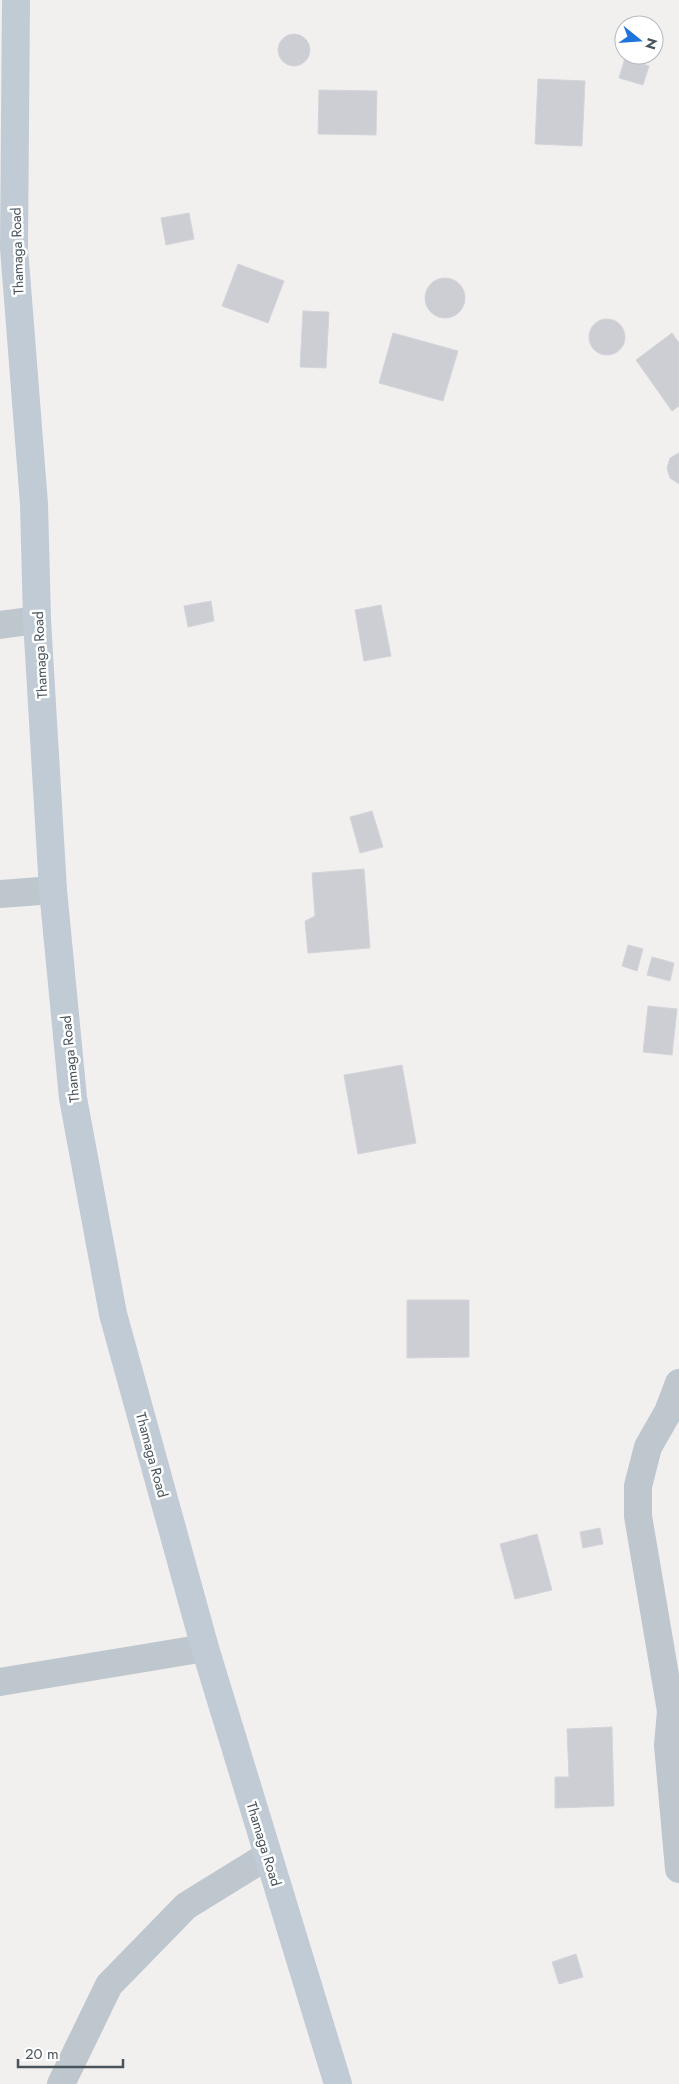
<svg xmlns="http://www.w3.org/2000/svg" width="679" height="2084" viewBox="0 0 679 2084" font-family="Jost,sans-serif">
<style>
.building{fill:#ccced4;stroke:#d3d5da}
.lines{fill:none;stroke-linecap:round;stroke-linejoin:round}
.street{stroke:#bec7ce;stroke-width:28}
.secondary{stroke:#c0cbd5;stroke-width:28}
.labels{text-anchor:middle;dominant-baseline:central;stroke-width:5;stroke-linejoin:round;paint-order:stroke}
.street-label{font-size:14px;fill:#48535c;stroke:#fff}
</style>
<rect width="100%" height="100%" fill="#f2efef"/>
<!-- building -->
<g class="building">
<circle cx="294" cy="50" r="16"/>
<polygon points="625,58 649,66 643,85 619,78"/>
<polygon points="538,79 585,81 582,146 535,144"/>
<polygon points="319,90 377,91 376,135 318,134"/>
<polygon points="189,213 194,239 166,245 161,218"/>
<polygon points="238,264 284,281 268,323 222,306"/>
<circle cx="445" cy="298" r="20"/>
<polygon points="303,311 329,312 326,368 300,367"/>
<circle cx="607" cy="337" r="18"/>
<polygon points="393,333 458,351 443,401 379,383"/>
<polygon points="672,333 679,343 679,406 672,411 636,360"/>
<polygon points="679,453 679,484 670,478 667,468 670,458"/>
<polygon points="211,601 214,621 188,627 184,606"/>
<polygon points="381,605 391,656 364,661 355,610"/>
<polygon points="372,811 383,847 360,853 350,817"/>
<polygon points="364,869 370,948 308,953 305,921 315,916 312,873"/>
<polygon points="628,945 643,949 637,971 622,966"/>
<polygon points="652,957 674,963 670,981 647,975"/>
<polygon points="648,1006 677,1009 672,1055 643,1052"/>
<polygon points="402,1065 416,1143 358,1154 344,1075"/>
<polygon points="407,1300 469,1300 469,1357 407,1358"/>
<polygon points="600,1528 603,1544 583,1548 580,1532"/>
<polygon points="537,1534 552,1590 515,1599 500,1544"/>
<polygon points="612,1727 614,1806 555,1808 555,1777 569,1777 567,1729"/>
<polygon points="576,1954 583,1977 559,1984 552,1962"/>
</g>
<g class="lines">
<!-- street -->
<g class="street">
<polyline points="0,625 37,620"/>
<polyline points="0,894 53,890"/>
<polyline points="0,1682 205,1648"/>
<polyline points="679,1702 671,1711 668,1745 679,1869"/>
<polyline points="671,1711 638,1516 638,1486 648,1447 668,1412 679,1383"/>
<polyline points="61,2084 109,1985 186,1906 267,1856"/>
</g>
<!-- secondary -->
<polyline class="secondary" points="16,0 14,248 34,504 37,620 53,890 73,1098 113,1314 205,1648 338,2084"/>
</g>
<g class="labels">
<!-- street labels -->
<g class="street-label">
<text transform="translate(17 251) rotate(-92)">Thamaga Road</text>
<text transform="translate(40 655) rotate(-93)">Thamaga Road</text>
<text transform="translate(70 1059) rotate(-96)">Thamaga Road</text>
<text transform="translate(152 1455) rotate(75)">Thamaga Road</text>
<text transform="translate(264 1844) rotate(73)">Thamaga Road</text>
</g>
</g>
<!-- north arrow -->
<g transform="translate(639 40) rotate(107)"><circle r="24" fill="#ffffff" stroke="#b6babe"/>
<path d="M0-4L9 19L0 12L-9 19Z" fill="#1f73dc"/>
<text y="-8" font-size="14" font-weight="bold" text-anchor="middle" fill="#48535c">N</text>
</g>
<!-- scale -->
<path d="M18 2059v8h105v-8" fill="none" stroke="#48535c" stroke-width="2.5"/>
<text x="25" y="2059" font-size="15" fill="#48535c" stroke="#ffffff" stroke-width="4" paint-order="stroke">20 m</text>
</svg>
